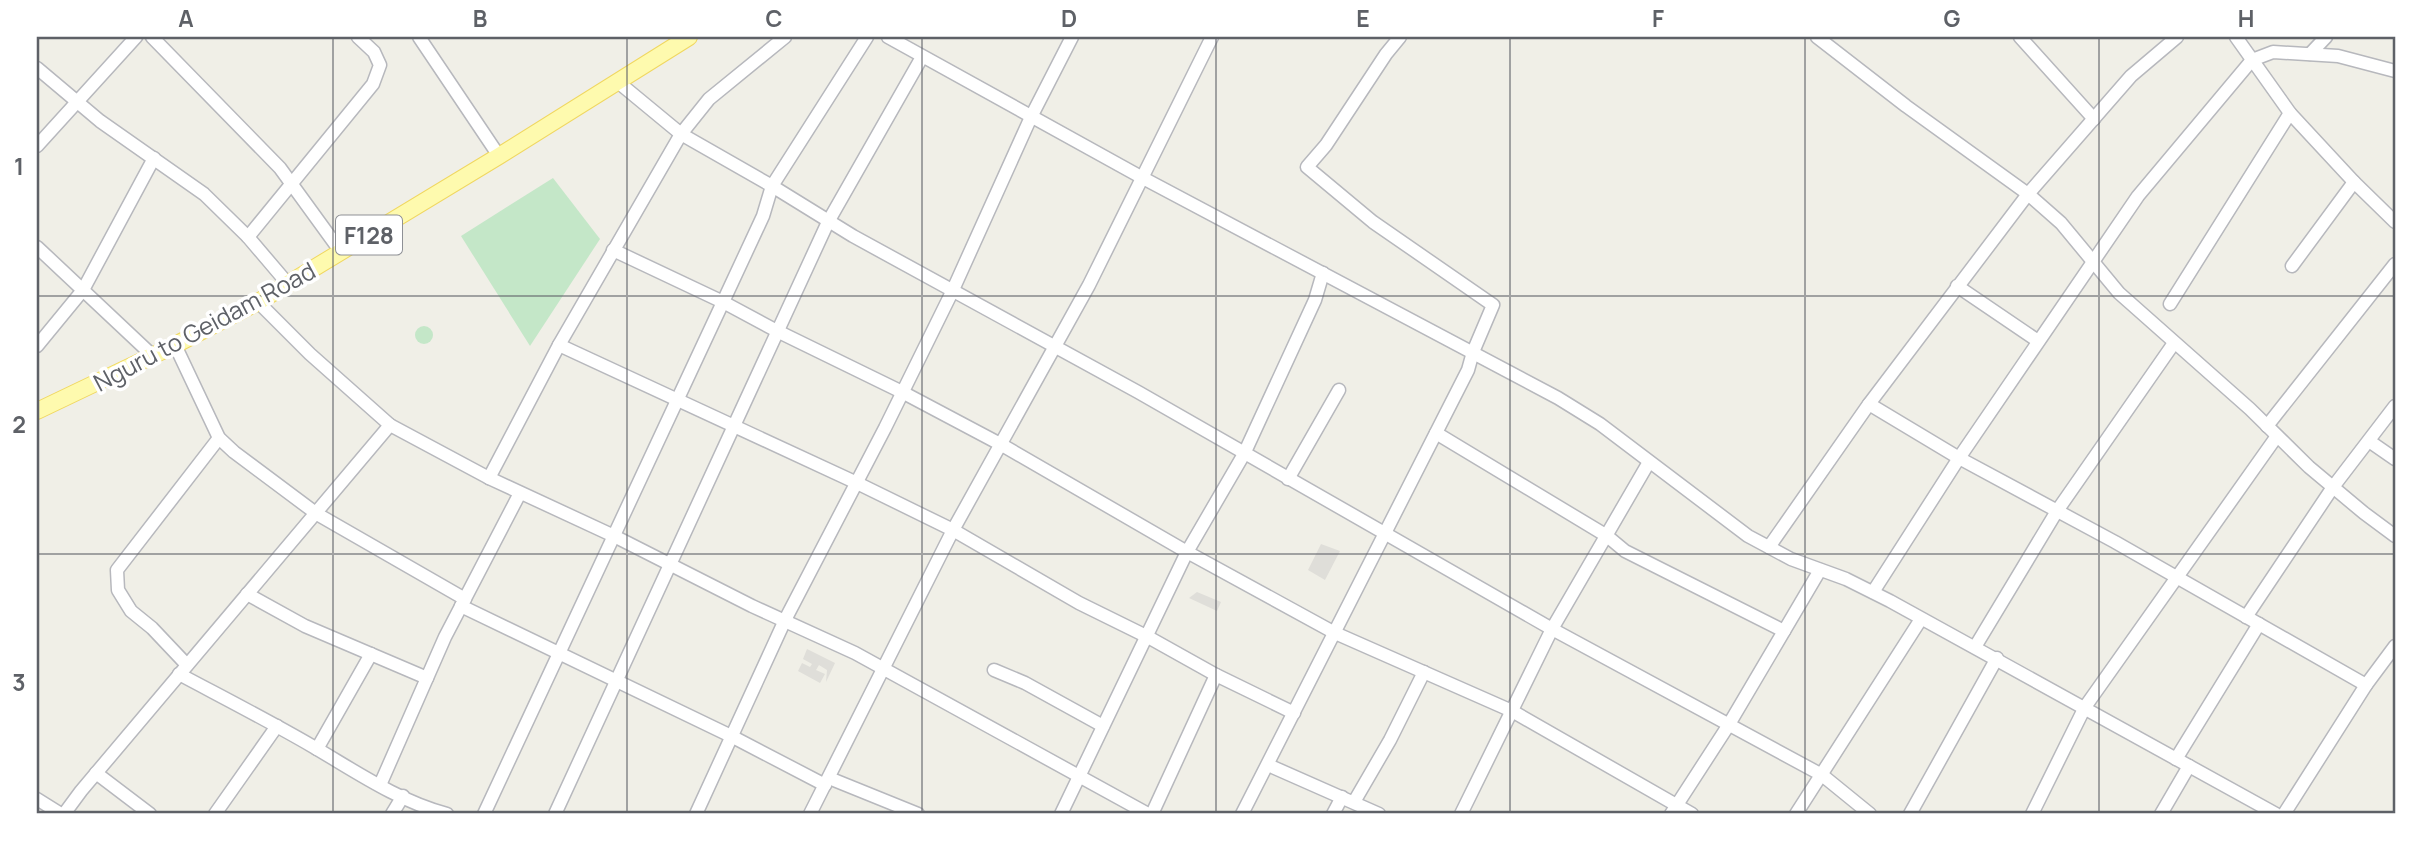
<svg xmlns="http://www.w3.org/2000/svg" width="2432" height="851" viewBox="0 0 2432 851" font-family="Manrope,sans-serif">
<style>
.industrial{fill:#dfded9}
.green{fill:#c4e7c8}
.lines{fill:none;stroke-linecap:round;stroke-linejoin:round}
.minor-casing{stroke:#b7b8bd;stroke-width:15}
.major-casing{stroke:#f0d760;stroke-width:18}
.minor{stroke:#fff;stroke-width:12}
.major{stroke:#fefaae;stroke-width:16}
.grid{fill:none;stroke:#5e6167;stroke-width:2;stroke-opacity:0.55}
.labels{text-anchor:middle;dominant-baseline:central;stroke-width:7;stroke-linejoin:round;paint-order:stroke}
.shield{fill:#fff;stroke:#8e9095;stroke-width:2}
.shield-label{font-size:23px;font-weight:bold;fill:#5e6167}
.street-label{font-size:24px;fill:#5e6167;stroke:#fff}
.neatline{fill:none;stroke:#5e6167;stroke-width:2.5}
.grid-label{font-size:23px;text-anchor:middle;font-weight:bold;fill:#5e6167}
</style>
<rect width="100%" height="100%" fill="#f0efe7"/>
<!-- industrial -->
<g class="industrial">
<polygon points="1321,544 1340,551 1325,580 1308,570"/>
<polygon points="1197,592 1221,602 1217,611 1189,598"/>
<polygon points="807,649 835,663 826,682 827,670 819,665 816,670 825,674 820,683 798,671 802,663 810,667 812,664 803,659"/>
</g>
<!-- green -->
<g class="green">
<polygon points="553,178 600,239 530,346 461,236"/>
<circle cx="424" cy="335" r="9"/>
</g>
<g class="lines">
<defs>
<g id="minor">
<polyline points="152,37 280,168 341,252"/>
<polyline points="419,37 499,156"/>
<polyline points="888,37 1141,177 1558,398 1600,424 1748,536 1791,559 1846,579 1890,601 2276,814"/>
<polyline points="1817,37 1906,106 2028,194 2061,223 2119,293 2250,409 2309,467 2364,513 2395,536"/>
<polyline points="2020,37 2094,119"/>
<polyline points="2236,37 2290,113 2354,182 2395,222"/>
<polyline points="2310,54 2326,37"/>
<polyline points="37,68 100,121 204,194 248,237 288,284"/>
<polyline points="618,82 681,134 772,186 853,236 1138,392 1552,629 1822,775 1870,814"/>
<polyline points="37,146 136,37"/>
<polyline points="248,237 373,84 380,65 374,52 358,37"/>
<polyline points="37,247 153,356"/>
<polyline points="613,250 723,302 777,331 902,392 1002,445 1187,552 1335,633 1512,711 1692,814"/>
<polyline points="2292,266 2354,182"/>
<polyline points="1957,286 2038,341"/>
<polyline points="258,302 310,354 390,425 489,478 614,536 752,606 855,653 1148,814"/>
<polyline points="2170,304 2290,113"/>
<polyline points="175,345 219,438 234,452 317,514 465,599"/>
<polyline points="559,345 857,483 953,530 1079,603 1148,637 1216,675 1294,713"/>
<polyline points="37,346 83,290 154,158"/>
<polyline points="1869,404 1959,458 2115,542 2366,685"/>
<polyline points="2267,426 2395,264"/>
<polyline points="1436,433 1607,536 1625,551 1784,631"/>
<polyline points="2369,441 2395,459"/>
<polyline points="489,478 559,345 681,134 709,99 785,37"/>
<polyline points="1288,479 1339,390"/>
<polyline points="1769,547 1869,404 2028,194 2131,76 2177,37"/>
<polyline points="1873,592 1959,458 2138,196 2252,60 2273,52 2338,56 2395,71"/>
<polyline points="247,594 305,626 427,678"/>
<polyline points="461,606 731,736 825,785"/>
<polyline points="2246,617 2333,487 2395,406"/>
<polyline points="1975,647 2057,511 2174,343"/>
<polyline points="187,665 152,628 131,611 118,590 117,570 219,438"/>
<polyline points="994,670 1025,683 1103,726"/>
<path d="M 179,674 C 224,698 269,721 312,746 C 355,771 398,801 447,814"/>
<polyline points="317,749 371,654"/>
<polyline points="2176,759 2259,624"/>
<polyline points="1268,765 1379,814"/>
<polyline points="96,773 150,814"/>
<polyline points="829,778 918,814"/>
<polyline points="380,785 445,637 520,493"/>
<polyline points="37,799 61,814"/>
<polyline points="1354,802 1390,740 1424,672"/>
<polyline points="64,814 81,791 390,425"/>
<polyline points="215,814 277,726"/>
<polyline points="392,814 403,796"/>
<polyline points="484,814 723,302 763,216 772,186 867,37"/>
<polyline points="555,814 828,222 922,57"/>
<polyline points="696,814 785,620 885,428 952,292 1031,117 1072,37"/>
<polyline points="810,814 953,530 1089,285 1212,37"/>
<polyline points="1061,814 1187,552 1244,454 1315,300 1323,273"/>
<polyline points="1152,814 1216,675"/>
<polyline points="1242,814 1468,370 1473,352 1493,305 1373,222 1307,167 1326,145 1386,54 1400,37"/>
<polyline points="1333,814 1342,797"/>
<polyline points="1461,814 1552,629 1649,462"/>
<polyline points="1671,814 1728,726 1820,570"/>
<polyline points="1796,814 1921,619"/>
<polyline points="1910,814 1997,658"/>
<polyline points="2032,814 2085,707 2277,436"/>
<polyline points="2161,814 2189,766"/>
<polyline points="2284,814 2366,685 2395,646"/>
</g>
<polyline id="major" points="37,411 175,345 258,302 499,156 689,37"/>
</defs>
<!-- minor casing -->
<use href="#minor" class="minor-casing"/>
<!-- major casing -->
<use href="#major" class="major-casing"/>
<!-- minor -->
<use href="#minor" class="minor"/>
<!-- major -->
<use href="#major" class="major"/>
</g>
<!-- grid -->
<path class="grid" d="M 333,37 L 333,814M 627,37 L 627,814M 922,37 L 922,814M 1216,37 L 1216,814M 1510,37 L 1510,814M 1805,37 L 1805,814M 2099,37 L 2099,814M 37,296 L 2395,296M 37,554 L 2395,554"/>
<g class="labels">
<!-- shield labels -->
<rect class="shield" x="336" y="215.5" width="66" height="39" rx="5"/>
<g class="shield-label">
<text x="369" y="235">F128</text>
</g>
<!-- street labels -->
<g class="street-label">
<text transform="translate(204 326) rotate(-28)">Nguru to Geidam Road</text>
</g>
</g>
<!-- border -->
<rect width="2432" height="851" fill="none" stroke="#ffffff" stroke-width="77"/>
<rect x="38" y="38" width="2356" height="774" class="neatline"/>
<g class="grid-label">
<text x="186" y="27">A</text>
<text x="480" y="27">B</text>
<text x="774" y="27">C</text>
<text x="1069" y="27">D</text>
<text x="1363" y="27">E</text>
<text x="1658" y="27">F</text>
<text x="1952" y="27">G</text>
<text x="2246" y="27">H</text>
<text x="19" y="175">1</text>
<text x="19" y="433">2</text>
<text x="19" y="691">3</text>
</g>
</svg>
